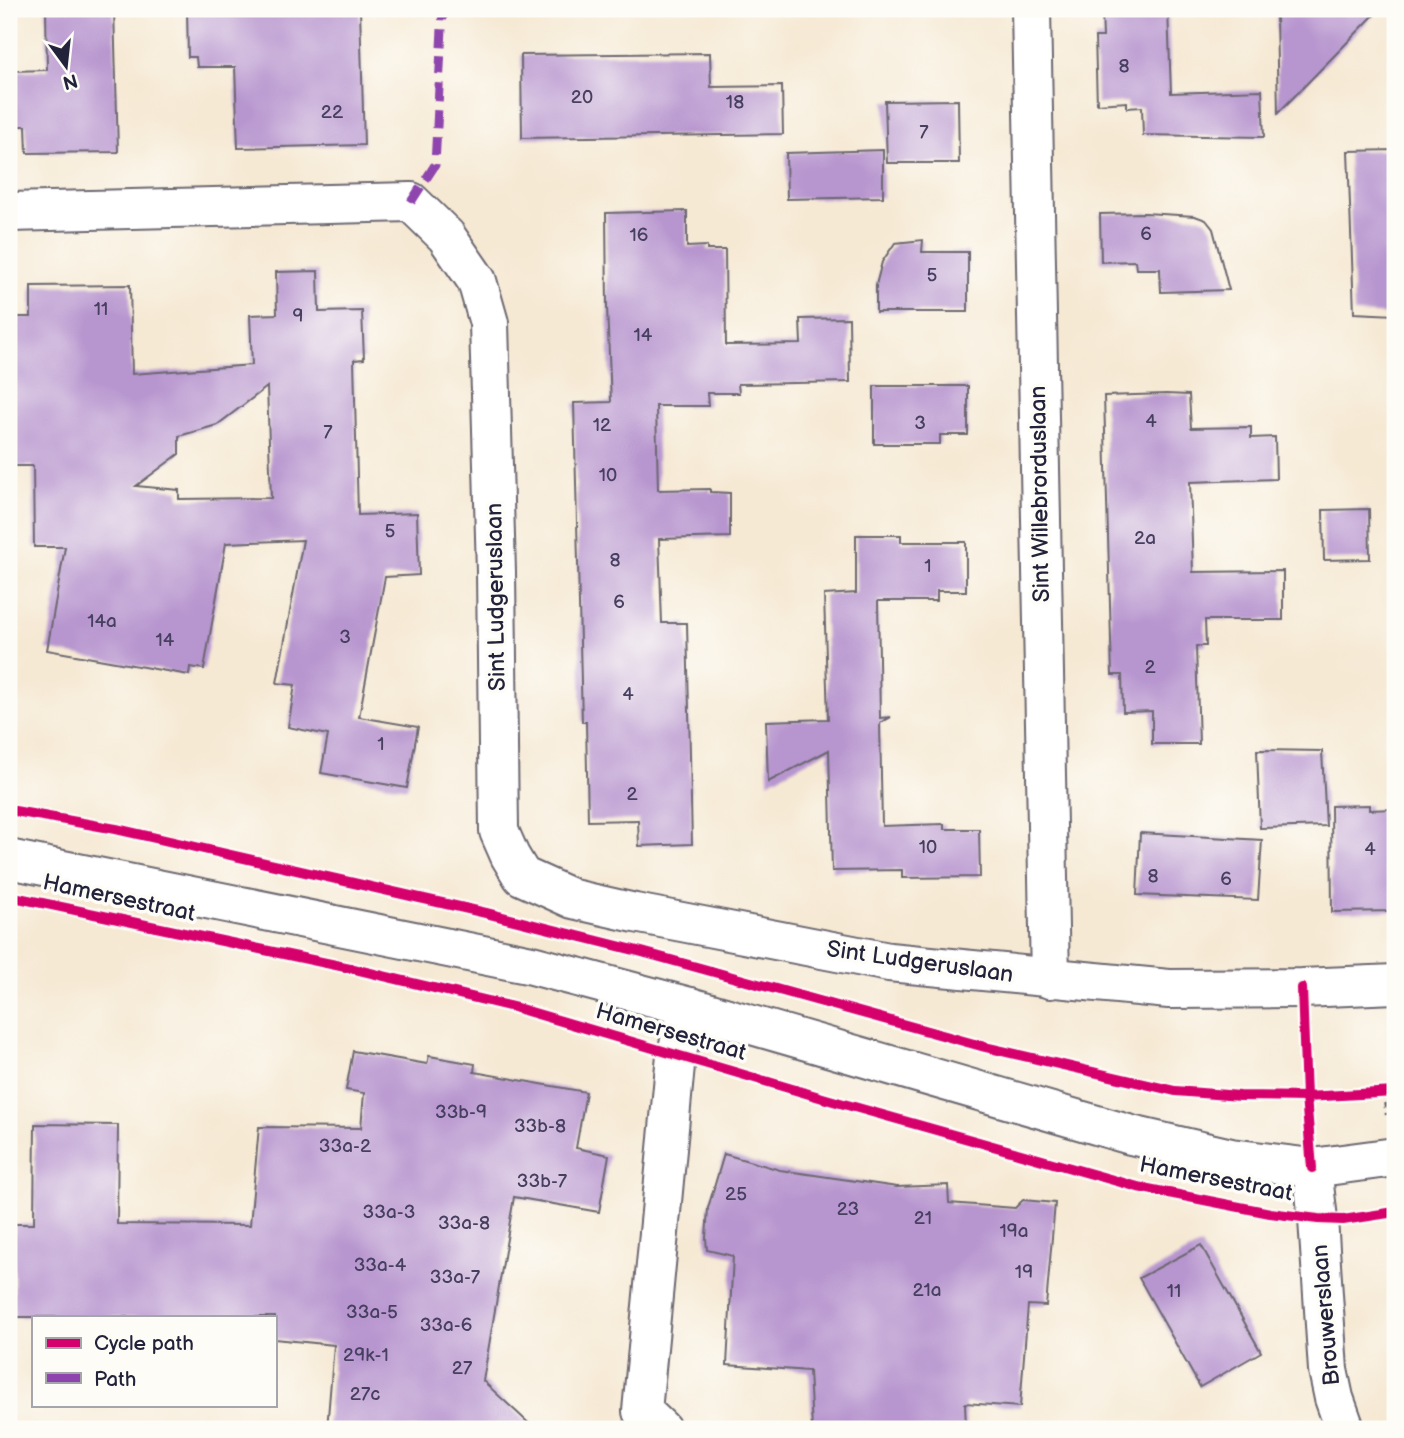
<svg xmlns="http://www.w3.org/2000/svg" width="1404" height="1438" viewBox="0 0 1404 1438" font-family="'Balsamiq Sans',sans-serif">
<style>
.building{fill:#b795cf;fill-rule:evenodd}
.lines{fill:none;stroke-linecap:round;stroke-linejoin:round}
.minor-casing{stroke:#6c6871;stroke-width:42}
.major-casing{stroke:#6c6871;stroke-width:42}
.path{stroke:#6c6871;stroke-width:4.5;stroke-dasharray:5 5;stroke-linecap:butt}
.minor{stroke:#fff;stroke-width:38}
.major{stroke:#fff;stroke-width:38}
.quiet{stroke:#8e44ad;stroke-width:9;stroke-dasharray:18 9;stroke-linecap:butt}
.cycleway-casing{stroke:#fdfcf7;stroke-width:15}
.cycleway{stroke:#d6006c;stroke-width:10}
.labels{text-anchor:middle;dominant-baseline:central;stroke-width:7;stroke-linejoin:round;paint-order:stroke}
.number-label{font-size:19px;fill:#473f60}
.street-label{font-size:23px;fill:#22223b;stroke:#fdfcf7}
</style>
<rect width="100%" height="100%" fill="#fdfcf7"/>
<filter id="ink" filterUnits="userSpaceOnUse"><feTurbulence type="fractalNoise" baseFrequency=".0143" numOctaves="2"/><feDisplacementMap in="SourceGraphic" scale="14" xChannelSelector="R" yChannelSelector="G"/><feConvolveMatrix kernelMatrix="1 2 1 2 8 2 1 2 1" color-interpolation-filters="sRGB"/></filter>
<filter id="wash" filterUnits="userSpaceOnUse"><feTurbulence type="fractalNoise" baseFrequency=".00686" numOctaves="4" result="noise"/><feDisplacementMap in="SourceGraphic" scale="28" xChannelSelector="R" yChannelSelector="G"/><feGaussianBlur stdDeviation="1.57" result="paint"/><feColorMatrix in="noise" values="0 0 0 0 0 0 0 0 0 0 0 0 0 0 0 0 0 1.4 0 .05"/><feComposite in="paint" operator="in"/></filter>
<g filter="url(#wash)">
<rect width="100%" height="100%" fill="#f6e9d4"/>
<g id="blocks">
<!-- building -->
<g class="building">
<polygon points="46,9 114,9 118,152 27,153 26,126 14,126 13,71 47,70"/>
<polygon points="197,9 360,9 364,145 238,148 235,67 197,67 196,57 188,57 187,10"/>
<polygon points="1168,9 1171,93 1262,90 1264,137 1143,135 1142,107 1127,108 1127,102 1097,104 1095,37 1103,37 1102,10"/>
<polygon points="1375,14 1278,113 1276,15"/>
<polygon points="710,53 711,87 782,86 783,134 522,138 521,55"/>
<polygon points="958,100 959,163 887,163 885,101"/>
<polygon points="883,150 883,197 787,199 786,153"/>
<polygon points="1395,150 1395,315 1354,313 1348,151"/>
<polygon points="687,211 687,247 707,246 707,250 725,250 726,345 801,344 800,319 849,318 850,382 738,384 739,393 707,393 708,406 656,406 658,490 710,489 710,492 730,493 730,537 659,539 662,623 687,623 692,844 639,846 638,820 588,821 586,722 582,722 574,403 611,402 607,307 606,213"/>
<polygon points="1145,213 1195,216 1206,220 1213,229 1229,290 1161,292 1160,269 1136,269 1135,261 1101,262 1100,214"/>
<polygon points="923,240 922,252 968,252 968,312 876,312 876,285 882,262 895,243"/>
<path d="M 318,271 L 319,312 L 362,311 L 364,359 L 354,360 L 358,515 L 417,513 L 419,575 L 385,577 L 359,717 L 418,727 L 407,788 L 321,773 L 328,735 L 288,727 L 295,685 L 277,683 L 303,540 L 226,543 L 204,669 L 190,667 L 189,675 L 47,650 L 65,547 L 34,547 L 33,466 L 9,466 L 9,317 L 31,317 L 31,286 L 130,285 L 132,374 L 252,365 L 250,315 L 277,314 L 276,272 ZM 267,387 L 271,498 L 179,499 L 179,490 L 136,486 L 179,454 L 179,436 L 217,425 Z"/>
<polygon points="874,386 968,386 968,435 940,435 940,444 874,444"/>
<polygon points="1166,394 1189,395 1191,428 1251,427 1251,438 1275,437 1276,479 1190,482 1193,572 1283,571 1283,620 1205,620 1206,646 1196,646 1199,744 1152,744 1152,711 1123,712 1122,675 1112,675 1104,396"/>
<polygon points="1369,509 1370,559 1324,560 1323,510"/>
<polygon points="856,535 901,535 901,542 966,542 966,591 937,591 937,601 878,601 880,718 891,717 880,723 882,826 944,824 944,829 979,829 980,877 902,878 902,870 832,871 829,750 768,782 766,721 828,719 824,595 856,593"/>
<polygon points="1257,750 1322,751 1326,826 1260,828"/>
<polygon points="1369,805 1369,810 1395,809 1395,911 1332,912 1331,806"/>
<polygon points="1140,833 1262,840 1258,900 1137,895"/>
<polygon points="353,1051 427,1064 429,1056 475,1064 474,1072 586,1092 576,1148 609,1155 599,1212 514,1197 483,1381 535,1429 327,1429 334,1345 275,1339 275,1317 14,1317 14,1224 34,1224 35,1124 118,1125 117,1224 250,1225 259,1127 361,1128 364,1093 346,1090"/>
<polygon points="724,1154 780,1170 897,1187 948,1185 949,1203 1015,1208 1023,1200 1055,1203 1046,1306 1028,1305 1020,1407 965,1403 966,1429 812,1429 809,1371 727,1365 733,1256 707,1250 706,1238 708,1208"/>
<polygon points="1201,1245 1261,1352 1200,1387 1139,1278"/>
</g>
</g>
</g>
<g filter="url(#ink)">
<use href="#blocks" fill-opacity="0" stroke="#6c6871" stroke-width="2"/>
<g class="lines">
<defs>
<g id="minor">
<polyline points="1031,9 1050,979"/>
<polyline points="9,212 411,202 446,236 477,281 489,323 496,572 499,831 510,856 522,876 573,899 635,913 889,962 1169,989 1302,988 1395,984"/>
<polyline points="1312,1168 1318,1219 1328,1370 1334,1398 1345,1429"/>
<polyline points="661,1429 642,1411 676,1055 690,1007"/>
</g>
<polyline id="major" points="9,859 532,965 690,1007 1131,1135 1231,1158 1312,1168 1395,1157"/>
</defs>
<!-- minor casing -->
<use href="#minor" class="minor-casing"/>
<!-- major casing -->
<use href="#major" class="major-casing"/>
<!-- path -->
<polyline class="path" points="1384,1093 1387,1115"/>
<!-- minor -->
<use href="#minor" class="minor"/>
<!-- major -->
<use href="#major" class="major"/>
<!-- quiet -->
<polyline class="quiet" points="411,202 435,165 443,9"/>
<defs>
<g id="cycleway">
<polyline points="9,810 116,829 486,913 642,952 985,1047 1175,1091 1240,1096 1306,1097 1395,1092"/>
<polyline points="9,896 350,968 517,1008 826,1099 1138,1187 1270,1213 1318,1219 1343,1220 1395,1212"/>
<polyline points="1302,988 1306,1097 1312,1168"/>
</g>
</defs>
<!-- cycleway casing -->
<use href="#cycleway" class="cycleway-casing"/>
<!-- cycleway -->
<use href="#cycleway" class="cycleway"/>
</g>
</g>
<g class="labels">
<!-- number labels -->
<g class="number-label">
<text x="1124" y="66">8</text>
<text x="582" y="97">20</text>
<text x="735" y="102">18</text>
<text x="332" y="112">22</text>
<text x="924" y="132">7</text>
<text x="1146" y="234">6</text>
<text x="639" y="235">16</text>
<text x="932" y="275">5</text>
<text x="101" y="309">11</text>
<text x="298" y="316">9</text>
<text x="643" y="335">14</text>
<text x="1151" y="421">4</text>
<text x="920" y="423">3</text>
<text x="602" y="425">12</text>
<text x="328" y="432">7</text>
<text x="608" y="475">10</text>
<text x="390" y="531">5</text>
<text x="1145" y="538">2a</text>
<text x="615" y="560">8</text>
<text x="928" y="566">1</text>
<text x="619" y="602">6</text>
<text x="102" y="621">14a</text>
<text x="345" y="637">3</text>
<text x="165" y="640">14</text>
<text x="1150" y="667">2</text>
<text x="628" y="694">4</text>
<text x="381" y="744">1</text>
<text x="632" y="794">2</text>
<text x="928" y="847">10</text>
<text x="1370" y="849">4</text>
<text x="1153" y="876">8</text>
<text x="1226" y="879">6</text>
<text x="461" y="1112">33b-9</text>
<text x="540" y="1126">33b-8</text>
<text x="345" y="1146">33a-2</text>
<text x="542" y="1181">33b-7</text>
<text x="736" y="1194">25</text>
<text x="848" y="1209">23</text>
<text x="389" y="1212">33a-3</text>
<text x="923" y="1218">21</text>
<text x="464" y="1223">33a-8</text>
<text x="1014" y="1231">19a</text>
<text x="380" y="1265">33a-4</text>
<text x="1024" y="1272">19</text>
<text x="455" y="1277">33a-7</text>
<text x="927" y="1290">21a</text>
<text x="1174" y="1291">11</text>
<text x="372" y="1312">33a-5</text>
<text x="446" y="1325">33a-6</text>
<text x="366" y="1355">29k-1</text>
<text x="462" y="1368">27</text>
<text x="365" y="1394">27c</text>
</g>
<!-- street labels -->
<g class="street-label">
<text transform="translate(1040 494) rotate(-91)">Sint Willebrorduslaan</text>
<text transform="translate(496 597) rotate(-91)">Sint Ludgeruslaan</text>
<text transform="translate(119 898) rotate(12)">Hamersestraat</text>
<text transform="translate(920 962) rotate(8)">Sint Ludgeruslaan</text>
<text transform="translate(671 1032) rotate(16)">Hamersestraat</text>
<text transform="translate(1216 1179) rotate(11)">Hamersestraat</text>
<text transform="translate(1326 1315) rotate(-95)">Brouwerslaan</text>
</g>
</g>
<!-- margin -->
<rect width="1404" height="1438" fill="none" stroke="#fdfcf7" stroke-width="35"/>
<!-- legend -->
<rect x="32" y="1316" width="245" height="91" fill="#fdfcf7" stroke="#a5a5ac" stroke-width="2"/>
<rect x="46" y="1338" width="35" height="10" fill="#d6006c" stroke="#a5a5ac" stroke-width="2"/>
<text x="94" y="1350" font-size="21" fill="#22223b">Cycle path</text>
<rect x="46" y="1373" width="35" height="10" fill="#8e44ad" stroke="#a5a5ac" stroke-width="2"/>
<text x="94" y="1386" font-size="21" fill="#22223b">Path</text>
<!-- north arrow -->
<g transform="translate(66 66) rotate(165)" stroke="#fdfcf7" stroke-width="5" paint-order="stroke">
<path d="M0-5L12 26L0 18L-12 26Z" fill="#22223b"/>
<text y="-10" font-size="19" font-weight="bold" text-anchor="middle" fill="#22223b">N</text>
</g>
</svg>
